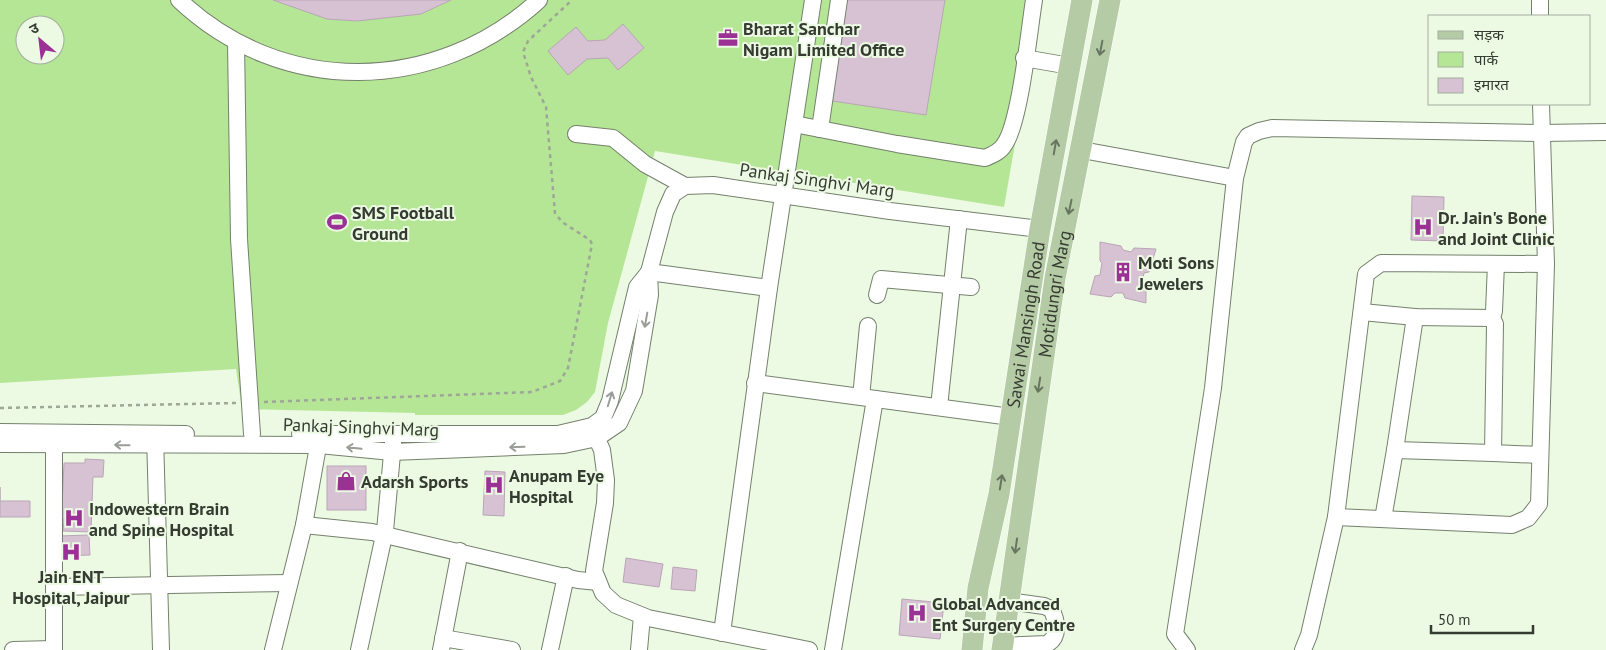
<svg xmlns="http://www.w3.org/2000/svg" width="1606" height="650" viewBox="0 0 1606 650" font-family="'PT Sans','Noto Sans Devanagari',sans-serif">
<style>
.green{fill:#b5e695;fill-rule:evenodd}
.building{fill:#d6c2d3;stroke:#b9a5b6}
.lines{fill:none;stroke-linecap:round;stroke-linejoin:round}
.minor-casing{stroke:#74806c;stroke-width:18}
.major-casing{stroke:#fff;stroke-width:22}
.path{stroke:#9da796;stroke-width:2.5;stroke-dasharray:4 4;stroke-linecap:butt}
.minor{stroke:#fff;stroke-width:16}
.major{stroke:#b4cba5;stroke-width:21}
.oneway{stroke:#687560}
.oneway2{stroke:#9a9d98}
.labels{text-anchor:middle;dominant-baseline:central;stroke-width:4;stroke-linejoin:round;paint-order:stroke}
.poi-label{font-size:18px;font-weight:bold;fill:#363b32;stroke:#ecfae4;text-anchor:start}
.street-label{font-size:18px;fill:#363b32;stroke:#ecfae4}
</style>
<rect width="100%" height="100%" fill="#ecfae4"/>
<!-- green -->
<path class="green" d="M 0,0 L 1040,0 L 1004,207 L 655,151 L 608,323 L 595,392 L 587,402 L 576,410 L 563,415 L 415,415 L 415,413 L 242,409 L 236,369 L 0,383 ZM 25,25 L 55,25 L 55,55 L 25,55 Z"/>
<!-- building -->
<g class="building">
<polygon points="273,0 451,0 421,14 357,21 327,19"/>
<polygon points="843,0 945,0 926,115 826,100"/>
<polygon points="623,24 644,48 618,70 608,58 587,59 568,75 548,51 576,27 588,41 605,40"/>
<polygon points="1412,196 1444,197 1443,241 1411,240"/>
<polygon points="1100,242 1121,246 1123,250 1131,252 1134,248 1156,249 1149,272 1144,273 1142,283 1146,284 1146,303 1125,298 1123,293 1115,293 1111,297 1090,294 1095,276 1100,275 1102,263 1100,261"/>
<polygon points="85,459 104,460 103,477 93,477 91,532 63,531 64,520 56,519 56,507 62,507 64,463 85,463"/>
<rect x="327" y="466" width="39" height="44"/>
<polygon points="485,471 505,472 504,516 483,515"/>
<polygon points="0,487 0,501 30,501 30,517 0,517"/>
<polygon points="89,535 90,555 58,556 58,536"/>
<polygon points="626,558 663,564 659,587 623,582"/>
<polygon points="673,567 697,570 695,591 671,589"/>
<polygon points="902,599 944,603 940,639 899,635"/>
</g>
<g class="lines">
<defs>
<g id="minor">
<path d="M 179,0 C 282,97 435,95 539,0"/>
<polyline points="1540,0 1540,16"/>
<polyline points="236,42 239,239 252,434"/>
<polyline points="1024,58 1070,66"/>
<path d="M 794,124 L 897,144 L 985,158 C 992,155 1000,152 1004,145 C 1020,124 1029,31 1034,0"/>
<polyline points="820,129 839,0"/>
<polyline points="576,134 613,138 645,164 685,186"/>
<polyline points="1082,150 1235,178"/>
<polyline points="649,272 769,288"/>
<polyline points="877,295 881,279 971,287"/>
<polyline points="1362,312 1415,317 1492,318 1495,324 1493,453 1540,455"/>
<polyline points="1492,318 1494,311 1496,264"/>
<polyline points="755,383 1011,417"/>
<polyline points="861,397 868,326"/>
<polyline points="939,407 959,219"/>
<polyline points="592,428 602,450 606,480 605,503 594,571 603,593 616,605 648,618 809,650"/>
<polyline points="0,432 186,434"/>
<polyline points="300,434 558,434 592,426 603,418 610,401 637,287 649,272"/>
<polyline points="54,435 54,650"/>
<polyline points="155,435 161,650"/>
<polyline points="0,444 319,445 392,452 564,445 597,438 619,423 634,391 650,295 649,272 665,212 673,194 685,186 713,185 890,211 1040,229"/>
<polyline points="1395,450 1415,317"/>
<polyline points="1336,517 1512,525 1528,518 1539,504 1546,264 1541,104"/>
<polyline points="1383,519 1395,450 1493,453"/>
<polyline points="304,525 372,532 578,580 598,582"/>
<polyline points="54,587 289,583"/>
<polyline points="722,633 769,288 813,0"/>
<polyline points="443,638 512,650"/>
<path d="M 1002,646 L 1047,644 C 1060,637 1057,620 1051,609 L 1044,606 L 1008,601"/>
<polyline points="13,650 54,649"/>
<polyline points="273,650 304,525 320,435"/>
<polyline points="359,650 385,531 393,443"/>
<polyline points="441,650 460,551"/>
<polyline points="550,650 566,576"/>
<polyline points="639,650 642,616"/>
<polyline points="833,650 875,399"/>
<polyline points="1187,650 1175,634 1213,388 1235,178 1244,142 1248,136 1259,131 1272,128 1541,133 1606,132"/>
<polyline points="1303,650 1309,635 1336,517 1366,274 1381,263 1546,264"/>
</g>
<g id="major">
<path id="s1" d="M 972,650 L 978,588 L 999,494 L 1040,229 L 1082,0"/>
<path id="s2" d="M 1002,650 L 1055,278 L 1110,0"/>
</g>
</defs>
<!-- minor casing -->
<use href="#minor" class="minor-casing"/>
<!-- major casing -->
<use href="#major" class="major-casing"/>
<!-- path -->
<g class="path">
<polyline points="264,402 532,392 560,381 568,368 592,244 590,240 562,222 555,213 546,107 531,77 523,52 528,41 572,0"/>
<polyline points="0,408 236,403"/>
</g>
<!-- minor -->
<use href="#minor" class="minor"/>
<!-- major -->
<use href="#major" class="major"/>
</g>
<!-- one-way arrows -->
<defs><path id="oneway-shaft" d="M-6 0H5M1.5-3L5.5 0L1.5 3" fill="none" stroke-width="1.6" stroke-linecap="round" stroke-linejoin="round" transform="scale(1.25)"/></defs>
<g class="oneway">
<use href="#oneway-shaft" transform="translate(1101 48) rotate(101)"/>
<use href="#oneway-shaft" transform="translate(1055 147) rotate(-80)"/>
<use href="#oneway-shaft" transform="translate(1070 207) rotate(102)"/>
<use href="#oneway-shaft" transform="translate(1039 385) rotate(99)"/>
<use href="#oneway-shaft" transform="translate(1001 482) rotate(-81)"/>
<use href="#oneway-shaft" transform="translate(1016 546) rotate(98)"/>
</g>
<g class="oneway2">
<use href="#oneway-shaft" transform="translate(646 320) rotate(100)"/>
<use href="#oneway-shaft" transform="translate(610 399) rotate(-73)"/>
<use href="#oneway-shaft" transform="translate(122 445) rotate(-179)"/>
<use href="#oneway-shaft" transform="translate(517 447) rotate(178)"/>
<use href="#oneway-shaft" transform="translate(354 448) rotate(-174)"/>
</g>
<!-- icons -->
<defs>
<symbol id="office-bare" viewBox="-9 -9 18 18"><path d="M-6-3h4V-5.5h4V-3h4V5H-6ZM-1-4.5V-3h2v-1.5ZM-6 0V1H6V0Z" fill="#9b3194" stroke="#ecfae4" stroke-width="2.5" paint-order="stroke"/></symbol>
<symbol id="stadium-bare" viewBox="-9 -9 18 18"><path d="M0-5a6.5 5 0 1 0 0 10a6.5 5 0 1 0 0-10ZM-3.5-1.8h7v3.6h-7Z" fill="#9b3194" stroke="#ecfae4" stroke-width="2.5" paint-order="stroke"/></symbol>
<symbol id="hospital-bare" viewBox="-9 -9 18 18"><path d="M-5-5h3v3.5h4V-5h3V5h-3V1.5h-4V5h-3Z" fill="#9b3194" stroke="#ecfae4" stroke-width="2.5" paint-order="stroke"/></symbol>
<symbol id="building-bare" viewBox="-9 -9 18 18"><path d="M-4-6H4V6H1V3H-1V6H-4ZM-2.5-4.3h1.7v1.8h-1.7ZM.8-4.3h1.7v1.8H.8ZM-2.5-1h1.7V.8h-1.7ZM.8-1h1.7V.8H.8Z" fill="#9b3194" stroke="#ecfae4" stroke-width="2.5" paint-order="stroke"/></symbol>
<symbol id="shop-bare" viewBox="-9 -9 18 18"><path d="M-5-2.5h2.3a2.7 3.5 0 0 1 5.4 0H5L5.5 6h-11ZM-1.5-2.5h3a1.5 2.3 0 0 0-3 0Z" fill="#9b3194" stroke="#ecfae4" stroke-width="2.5" paint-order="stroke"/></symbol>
</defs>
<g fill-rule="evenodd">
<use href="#office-bare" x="714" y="24" width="28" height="28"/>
<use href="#stadium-bare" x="323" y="208" width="28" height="28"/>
<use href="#hospital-bare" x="1409" y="213" width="28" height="28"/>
<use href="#building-bare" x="1109" y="258" width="28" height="28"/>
<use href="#shop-bare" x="332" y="467" width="28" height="28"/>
<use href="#hospital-bare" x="480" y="471" width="28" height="28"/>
<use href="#hospital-bare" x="60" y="504" width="28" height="28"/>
<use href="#hospital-bare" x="57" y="538" width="28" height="28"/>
<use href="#hospital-bare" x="903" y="599" width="28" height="28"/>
</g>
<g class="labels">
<!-- poi labels -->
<g class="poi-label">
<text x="743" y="28">Bharat Sanchar<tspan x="743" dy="21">Nigam Limited Office</tspan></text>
<text x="352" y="212">SMS Football<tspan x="352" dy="21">Ground</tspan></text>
<text x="1438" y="217">Dr. Jain's Bone<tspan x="1438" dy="21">and Joint Clinic</tspan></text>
<text x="1138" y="262">Moti Sons<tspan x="1138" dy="21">Jewelers</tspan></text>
<text x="509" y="475">Anupam Eye<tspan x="509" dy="21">Hospital</tspan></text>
<text x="361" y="481">Adarsh Sports</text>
<text x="89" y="508">Indowestern Brain<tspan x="89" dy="21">and Spine Hospital</tspan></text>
<text x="71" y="576" text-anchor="middle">Jain ENT<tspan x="71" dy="21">Hospital, Jaipur</tspan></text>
<text x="932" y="603">Global Advanced<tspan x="932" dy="21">Ent Surgery Centre</tspan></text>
</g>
<!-- street labels -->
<g class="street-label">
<text transform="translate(817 180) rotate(8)">Pankaj Singhvi Marg</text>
<text stroke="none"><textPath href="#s2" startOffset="360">Motidungri Marg</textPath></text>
<text stroke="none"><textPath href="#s1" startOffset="330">Sawai Mansingh Road</textPath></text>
<text transform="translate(361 427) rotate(2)">Pankaj Singhvi Marg</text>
</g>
</g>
<!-- legend -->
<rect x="1428" y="15" width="162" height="90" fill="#ecfae4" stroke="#a3ae9d"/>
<rect x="1438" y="31" width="25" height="8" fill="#b4cba5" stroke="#a3ae9d"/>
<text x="1474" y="40" font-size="15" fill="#363b32">सड़क</text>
<rect x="1438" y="52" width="25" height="15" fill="#b5e695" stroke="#a3ae9d"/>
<text x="1474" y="65" font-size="15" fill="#363b32">पार्क</text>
<rect x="1438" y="78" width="25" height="15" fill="#d6c2d3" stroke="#a3ae9d"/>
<text x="1474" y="90" font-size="15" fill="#363b32">इमारत</text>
<!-- north arrow -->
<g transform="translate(40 40) rotate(332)"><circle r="24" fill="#ecfae4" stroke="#a3ae9d"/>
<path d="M0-4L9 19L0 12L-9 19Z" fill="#9b3194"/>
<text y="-8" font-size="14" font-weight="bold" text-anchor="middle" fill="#363b32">उ</text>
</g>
<!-- scale -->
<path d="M1431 625v8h102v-8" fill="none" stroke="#363b32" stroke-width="2.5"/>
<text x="1438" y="625" font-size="15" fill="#363b32" stroke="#ecfae4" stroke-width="4" paint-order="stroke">50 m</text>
</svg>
